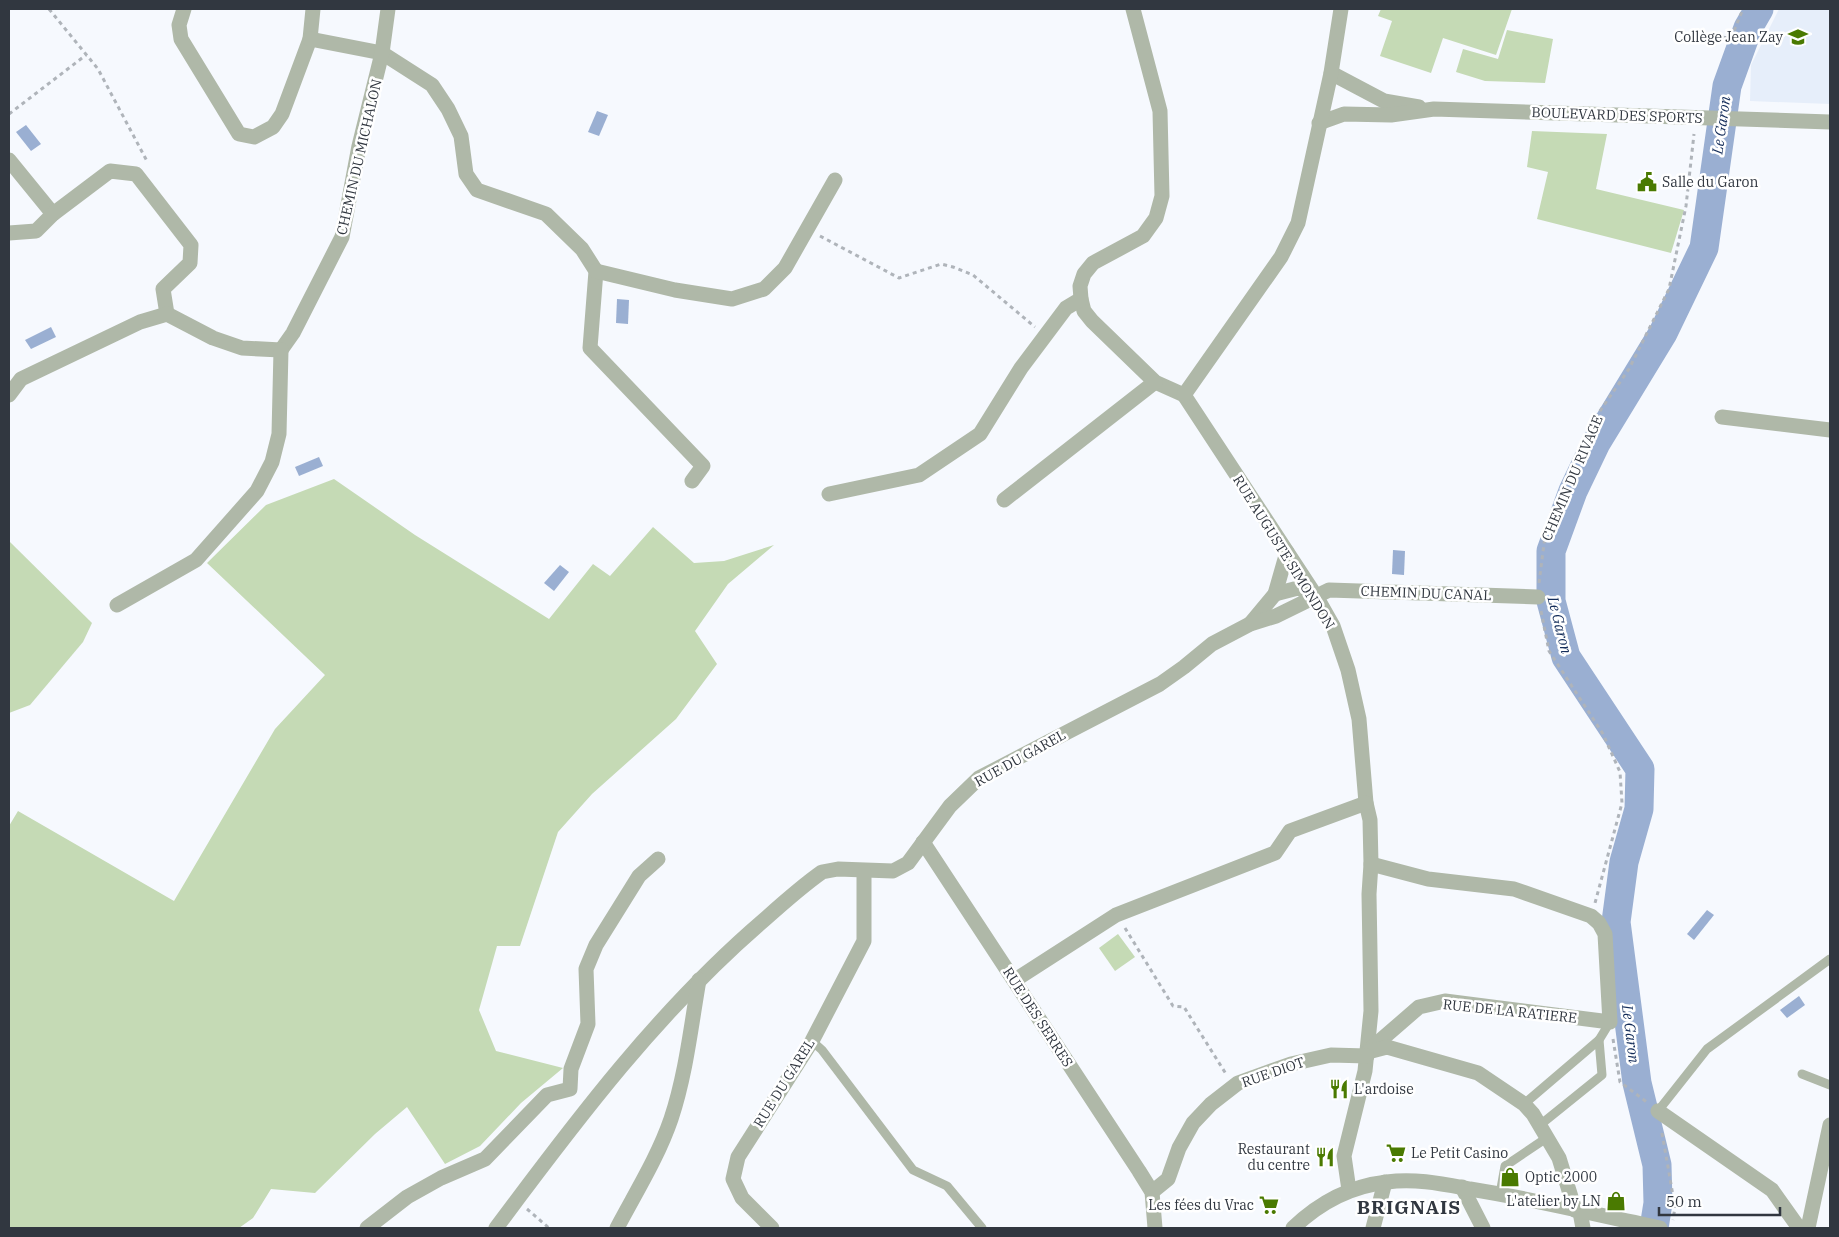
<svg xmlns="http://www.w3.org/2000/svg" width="1839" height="1237" viewBox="0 0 1839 1237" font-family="'IBM Plex Serif',serif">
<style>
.built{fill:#e6eefa}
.green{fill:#c5dab5}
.water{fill:#9aafd2}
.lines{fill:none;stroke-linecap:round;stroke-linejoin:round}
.river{stroke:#9aafd2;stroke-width:29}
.path{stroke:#afb4ba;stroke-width:3;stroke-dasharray:4 4;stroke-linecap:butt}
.service{stroke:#afb8a8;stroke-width:9}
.minor{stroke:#afb8a8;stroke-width:15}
.tertiary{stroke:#afb8a8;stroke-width:15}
.labels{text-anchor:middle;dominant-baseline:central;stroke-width:5;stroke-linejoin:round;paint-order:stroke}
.poi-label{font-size:14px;fill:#313740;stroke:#fff;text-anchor:end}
.street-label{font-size:14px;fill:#313740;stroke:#fff}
.water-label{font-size:15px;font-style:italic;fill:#142d5a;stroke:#fff}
.district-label{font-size:19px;font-weight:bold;letter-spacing:1px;fill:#313740;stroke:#fff}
</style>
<rect width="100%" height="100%" fill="#f6f9fe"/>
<!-- built -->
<polygon class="built" points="1779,9 1830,9 1830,104 1750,101 1751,65"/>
<!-- green -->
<g class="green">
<polygon points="1381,9 1512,9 1496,55 1443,38 1431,73 1380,56 1392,21 1378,16"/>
<polygon points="1507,30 1553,39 1545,83 1485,81 1456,72 1463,49 1498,59"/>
<polygon points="1532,131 1607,134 1596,189 1684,210 1671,253 1537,219 1548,172 1527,167"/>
<polygon points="334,479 415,535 549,619 593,564 610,576 653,527 694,563 724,561 774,545 728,584 695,631 717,664 676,719 592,794 558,832 520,946 497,946 479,1010 496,1051 563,1068 521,1103 480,1146 445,1164 407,1107 375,1134 315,1193 271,1189 253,1218 239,1228 9,1228 9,826 18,811 174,901 275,729 325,675 207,563 266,505"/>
<polygon points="9,541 92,623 83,642 30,705 9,713"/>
<polygon points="1118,934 1135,957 1115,971 1099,948"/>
</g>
<!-- water -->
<g class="water">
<polygon points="597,111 608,115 599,136 588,132"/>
<polygon points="26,125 41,144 31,151 16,132"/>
<polygon points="617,299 629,300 628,324 616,323"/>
<polygon points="51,327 56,337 31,349 25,340"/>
<polygon points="319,457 323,466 299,476 295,467"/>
<polygon points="1393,550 1405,551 1404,575 1392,574"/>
<polygon points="560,565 569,572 554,591 544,583"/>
<polygon points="1707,910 1714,915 1694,940 1687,934"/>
<polygon points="1799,996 1805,1005 1787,1018 1780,1010"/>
</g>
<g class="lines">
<!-- river -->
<polyline class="river" points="1654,1228 1658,1203 1657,1165 1637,1083 1616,922 1624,862 1639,809 1640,769 1566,657 1551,601 1551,551 1573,491 1596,443 1663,333 1704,248 1727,86 1748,28 1759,9"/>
<!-- path -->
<g class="path">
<polyline points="49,9 98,69 148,163"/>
<polyline points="1707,36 1731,38 1743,9"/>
<polyline points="9,114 86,55"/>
<polyline points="820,236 899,278 941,264 953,267 973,275 1035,327"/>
<polyline points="1539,583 1545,536 1593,421 1629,369 1669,289 1686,206 1694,134"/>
<polyline points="1541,611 1549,651 1603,734 1620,772 1622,803 1595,903"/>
<polyline points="1125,928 1173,1006 1184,1007 1226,1074"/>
<polyline points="1613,1039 1620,1082 1648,1103"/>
<polyline points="1662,1133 1675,1207 1673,1220"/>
<polyline points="527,1209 549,1228"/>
</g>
<!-- service -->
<g class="service">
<polyline points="1599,1040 1610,1022"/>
<polyline points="812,1041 822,1050 913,1170 947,1186 982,1228"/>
<polyline points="1802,1074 1830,1085"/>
<polyline points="1524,1104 1599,1040 1602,1075 1540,1125"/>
<polyline points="1658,1111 1707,1049 1830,959"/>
<polyline points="1500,1194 1505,1166 1548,1137"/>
</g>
<!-- minor -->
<g class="minor">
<polyline points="184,9 179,25 181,39 239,134 254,137 273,127 282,114 310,39 313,9"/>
<polyline points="1133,9 1160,111 1162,196 1156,218 1143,236 1093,263 1084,274 1080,286 1081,299 1084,311 1092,321 1155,382 1184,395 1316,596 1333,626 1348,670 1359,719 1366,803 1370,820 1371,864 1369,894 1371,1011 1365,1071 1344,1156 1349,1190"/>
<polyline points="310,39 382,53 432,85 448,109 461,136 466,174 477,190 546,214 582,249 596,271 590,348 703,466 692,481"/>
<polyline points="1331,73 1384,101 1419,107"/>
<polyline points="1319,123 1344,114 1391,115 1434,109 1830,122"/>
<polyline points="9,160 53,214"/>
<polyline points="9,233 36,231 53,214 110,171 136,174 191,245 190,263 163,289 167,314"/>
<polyline points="596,271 675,290 732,299 764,289 785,268 835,180"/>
<polyline points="281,350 293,333 342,237 359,146 382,53 388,9"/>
<polyline points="9,395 21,379 140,322 167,314 213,338 242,348 281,350"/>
<polyline points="1184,395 1281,257 1298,223 1331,73 1341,9"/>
<polyline points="1722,417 1830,430"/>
<polyline points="829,494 919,475 980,434 1021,368 1066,308 1081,299"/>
<polyline points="1004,500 1155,382"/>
<polyline points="1275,594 1298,588 1316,596"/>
<polyline points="117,605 196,560 257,491 272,462 279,434 281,350"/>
<polyline points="1250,624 1275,594 1287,552"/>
<polyline points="923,842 1139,1171 1152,1192 1155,1228"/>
<polyline points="1015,980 1116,915 1275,853 1290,831 1366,803"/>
<polyline points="1367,1052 1419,1007 1445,1001 1610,1022 1605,934 1599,923 1591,916 1514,889 1428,879 1371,864"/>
<polyline points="1368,1052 1387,1047 1478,1073 1524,1104 1533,1114 1559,1158 1575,1210"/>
<polyline points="1658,1111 1772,1190 1799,1228"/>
<polyline points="1462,1187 1483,1228"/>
<polyline points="1152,1192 1168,1179 1179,1148 1193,1123 1211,1104 1238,1083 1291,1064 1331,1055 1367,1056"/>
<polyline points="1580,1212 1583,1228"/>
<polyline points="367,1228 407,1197 441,1178 485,1159 547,1095 570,1089 571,1069 588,1024 586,969 596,945 639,876 658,859"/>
<path d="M 496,1228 C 577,1119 660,1009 764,920 C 783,903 802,886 822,872 L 838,869 L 893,871 L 908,863 L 950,806 L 979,778 L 1160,684 L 1184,667 L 1212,644 L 1250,624 L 1276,616 L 1329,590 L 1538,597"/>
<path d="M 617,1228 C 636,1192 658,1157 671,1119 C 686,1074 691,1026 699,980"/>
<polyline points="772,1228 742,1198 733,1179 738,1157 812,1041 864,941 864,872"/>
<polyline points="1373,1228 1385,1182"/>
<polyline points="1808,1228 1830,1125"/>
</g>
<!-- tertiary -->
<path class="tertiary" d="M 1293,1228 C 1319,1203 1351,1186 1387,1182 C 1415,1178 1443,1184 1470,1189 C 1534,1199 1597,1215 1660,1228"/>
</g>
<!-- icons -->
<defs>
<symbol id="school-bare" viewBox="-9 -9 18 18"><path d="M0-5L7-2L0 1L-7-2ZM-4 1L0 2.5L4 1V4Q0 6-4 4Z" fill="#4a7a01" stroke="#fff" stroke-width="2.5" paint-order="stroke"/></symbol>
<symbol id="civic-bare" viewBox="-9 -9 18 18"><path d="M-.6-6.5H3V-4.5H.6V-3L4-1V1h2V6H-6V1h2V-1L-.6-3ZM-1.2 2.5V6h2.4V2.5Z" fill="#4a7a01" stroke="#fff" stroke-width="2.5" paint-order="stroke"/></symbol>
<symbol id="restaurant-bare" viewBox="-9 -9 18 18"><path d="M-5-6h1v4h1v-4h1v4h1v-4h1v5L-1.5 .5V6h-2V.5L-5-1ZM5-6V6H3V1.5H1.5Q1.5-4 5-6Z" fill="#4a7a01" stroke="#fff" stroke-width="2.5" paint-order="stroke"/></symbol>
<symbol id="supermarket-bare" viewBox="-9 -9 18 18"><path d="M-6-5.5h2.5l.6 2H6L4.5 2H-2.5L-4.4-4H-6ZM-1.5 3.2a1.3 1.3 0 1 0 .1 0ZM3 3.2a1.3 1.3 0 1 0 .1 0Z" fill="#4a7a01" stroke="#fff" stroke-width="2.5" paint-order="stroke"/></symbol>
<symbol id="shop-bare" viewBox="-9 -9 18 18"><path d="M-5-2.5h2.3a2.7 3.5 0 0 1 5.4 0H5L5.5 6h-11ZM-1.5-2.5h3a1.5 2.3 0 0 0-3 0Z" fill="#4a7a01" stroke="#fff" stroke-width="2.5" paint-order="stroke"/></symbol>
</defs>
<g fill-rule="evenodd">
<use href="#school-bare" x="1784" y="23" width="28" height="28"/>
<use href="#civic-bare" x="1633" y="168" width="28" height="28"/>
<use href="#restaurant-bare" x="1325" y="1075" width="28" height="28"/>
<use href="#supermarket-bare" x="1382" y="1139" width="28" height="28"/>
<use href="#restaurant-bare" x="1311" y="1143" width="28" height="28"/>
<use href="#shop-bare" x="1496" y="1163" width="28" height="28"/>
<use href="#shop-bare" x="1602" y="1187" width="28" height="28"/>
<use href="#supermarket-bare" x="1255" y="1191" width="28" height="28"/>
</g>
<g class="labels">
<!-- poi labels -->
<g class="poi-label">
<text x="1783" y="37">Collège Jean Zay</text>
<text x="1662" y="182" text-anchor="start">Salle du Garon</text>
<text x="1354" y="1089" text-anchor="start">L'ardoise</text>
<text x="1310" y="1149">Restaurant<tspan x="1310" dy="16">du centre</tspan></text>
<text x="1411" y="1153" text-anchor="start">Le Petit Casino</text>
<text x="1525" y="1177" text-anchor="start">Optic 2000</text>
<text x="1601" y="1201">L'atelier by LN</text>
<text x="1254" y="1205">Les fées du Vrac</text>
</g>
<!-- street labels -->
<g class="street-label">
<text transform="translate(1617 115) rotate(2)">BOULEVARD DES SPORTS</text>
<text transform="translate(359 157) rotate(-77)">CHEMIN DU MICHALON</text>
<text transform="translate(1572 478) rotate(-67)">CHEMIN DU RIVAGE</text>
<text transform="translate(1284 552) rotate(58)">RUE AUGUSTE SIMONDON</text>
<text transform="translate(1426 593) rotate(2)">CHEMIN DU CANAL</text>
<text transform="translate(1020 758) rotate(-29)">RUE DU GAREL</text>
<text transform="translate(1510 1011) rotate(6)">RUE DE LA RATIERE</text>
<text transform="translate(1038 1017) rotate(57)">RUE DES SERRES</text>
<text transform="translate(1273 1072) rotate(-19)">RUE DIOT</text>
<text transform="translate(784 1083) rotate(-58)">RUE DU GAREL</text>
</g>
<!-- water labels -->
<g class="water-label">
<text transform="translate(1721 125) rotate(-82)">Le Garon</text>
<text transform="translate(1560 625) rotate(76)">Le Garon</text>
<text transform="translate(1631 1034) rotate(83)">Le Garon</text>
</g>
<!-- district labels -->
<g class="district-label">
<text x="1409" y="1207">BRIGNAIS</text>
</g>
</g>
<!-- border -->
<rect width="1839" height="1237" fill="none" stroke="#313740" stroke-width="20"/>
<!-- scale -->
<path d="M1659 1207v8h121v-8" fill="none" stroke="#313740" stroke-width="2.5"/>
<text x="1666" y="1207" font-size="15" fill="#313740" stroke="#ffffff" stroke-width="4" paint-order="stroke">50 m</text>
</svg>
